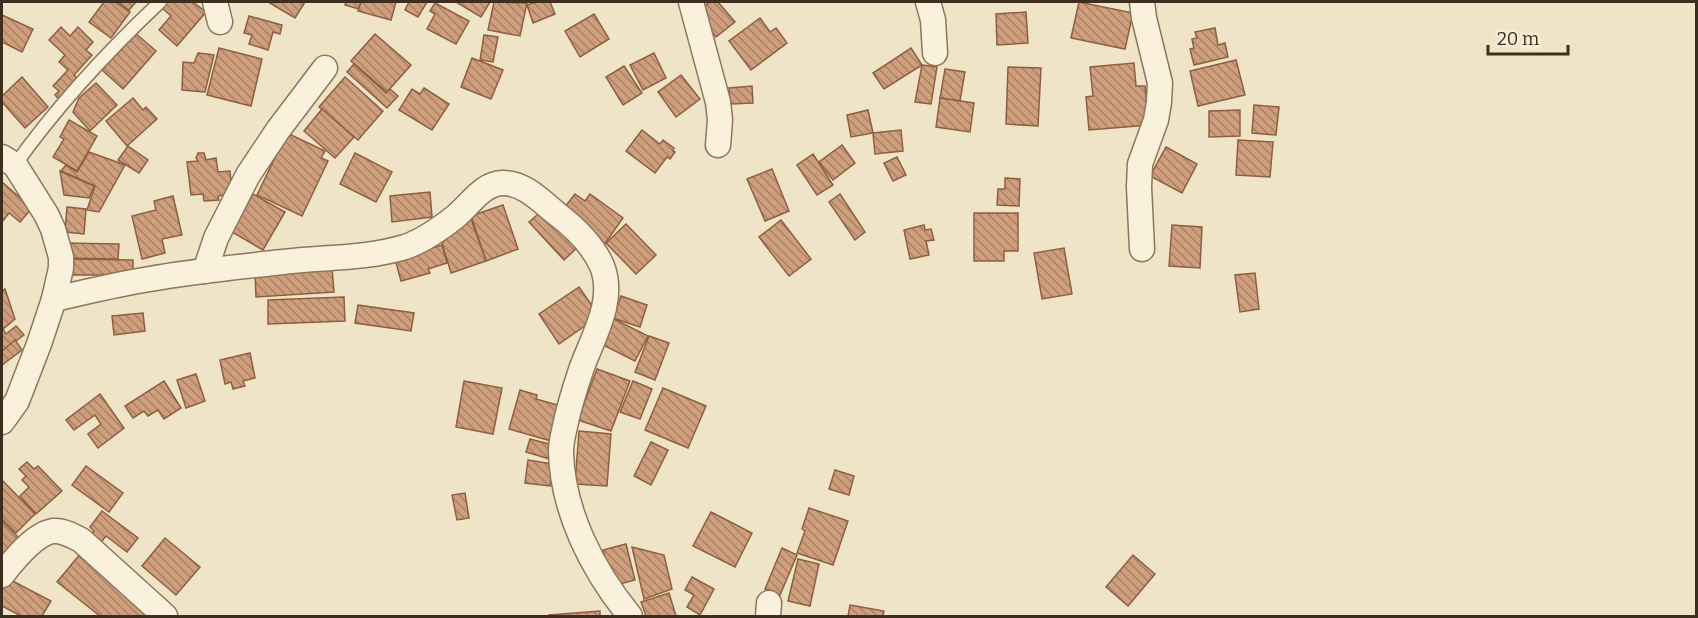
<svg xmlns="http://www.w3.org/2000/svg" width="1698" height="618" viewBox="0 0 1698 618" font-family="Bitter,serif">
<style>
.building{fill:url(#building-back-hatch);stroke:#8d5f41;stroke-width:1.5}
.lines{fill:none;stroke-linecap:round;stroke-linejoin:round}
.lane-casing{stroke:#8d765c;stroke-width:15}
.street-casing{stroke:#8d765c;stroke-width:27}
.lane{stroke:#faf1dc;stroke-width:12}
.street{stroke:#faf1dc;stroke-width:24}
</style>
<defs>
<pattern id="building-back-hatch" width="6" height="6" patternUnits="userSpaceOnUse" patternTransform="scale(1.5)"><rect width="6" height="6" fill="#cf9f7d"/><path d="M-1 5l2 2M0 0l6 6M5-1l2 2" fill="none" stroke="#a98266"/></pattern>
</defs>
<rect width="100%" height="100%" fill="#f0e4c8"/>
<!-- building -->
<g class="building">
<polygon points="104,2 115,2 130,12 111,38 89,22"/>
<polygon points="118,2 136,2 129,10"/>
<polygon points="166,2 193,2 206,12 177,46 159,30 171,16 161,7"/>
<polygon points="268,2 305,2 295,18"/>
<polygon points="346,2 361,2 359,9 345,5"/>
<polygon points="361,2 396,2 391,20 358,11"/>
<polygon points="409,2 427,2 418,17 405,10"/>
<polygon points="456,2 490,2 481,17"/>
<polygon points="494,2 527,3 520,36 488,30"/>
<polygon points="536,2 550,2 555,14 533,23 527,5"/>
<polygon points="710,2 718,2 735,22 716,37 696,12"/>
<polygon points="1079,2 1133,13 1125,49 1071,38"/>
<polygon points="435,3 469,21 456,44 427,29 435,14 430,11"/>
<polygon points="1026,12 1028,43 997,45 996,14"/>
<polygon points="594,14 609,39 580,57 565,31"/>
<polygon points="2,15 33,29 22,52 2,42"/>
<polygon points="249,16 282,25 280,34 273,32 268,50 249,44 252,35 244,33"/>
<polygon points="760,18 770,32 776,28 787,43 751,70 729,41"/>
<polygon points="61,27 70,36 78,27 93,42 86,50 92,55 74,75 79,80 60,100 55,95 59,91 53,86 68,70 59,62 65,55 49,40"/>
<polygon points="1215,28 1218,45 1225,43 1228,57 1194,65 1190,49 1194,48 1192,39 1197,38 1195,32"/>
<polygon points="134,32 156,51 123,89 102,70"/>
<polygon points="375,34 411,65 387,92 351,61"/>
<polygon points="484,35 498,37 493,62 480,60"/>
<polygon points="219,48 262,59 251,106 207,95"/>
<polygon points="911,48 922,65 884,89 873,73"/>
<polygon points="198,53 214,55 205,92 182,90 183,62 194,63"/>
<polygon points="654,53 666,78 643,90 630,65"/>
<polygon points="472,58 503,70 491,99 461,87"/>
<polygon points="1236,60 1245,95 1198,106 1190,71"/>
<polygon points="1134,63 1136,86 1145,86 1149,125 1089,130 1086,97 1093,96 1090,67"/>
<polygon points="354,64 386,93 390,89 398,96 387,108 347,72"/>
<polygon points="922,65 937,67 931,104 915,102"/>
<polygon points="624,66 642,93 623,105 606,77"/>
<polygon points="1008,67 1041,68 1038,126 1006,124"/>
<polygon points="945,69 965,72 960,101 940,98"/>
<polygon points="681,75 700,99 676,117 658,92"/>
<polygon points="22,77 48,107 25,128 2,102 2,96"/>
<polygon points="345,77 383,111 358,140 319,107"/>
<polygon points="96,83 117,105 90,131 73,112 79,98"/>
<polygon points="752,86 753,103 730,104 729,88"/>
<polygon points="424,88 449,104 432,130 399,110 412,89 420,94"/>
<polygon points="133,98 143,110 146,107 157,119 127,146 106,121"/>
<polygon points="940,98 974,103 970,132 936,127"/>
<polygon points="1254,105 1279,107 1276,135 1252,133"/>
<polygon points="322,109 354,137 335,158 304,131"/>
<polygon points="868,110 873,133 851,137 847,115"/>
<polygon points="1240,110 1240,136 1209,137 1209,111"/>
<polygon points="69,120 97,136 77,171 53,157 64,139 60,137"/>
<polygon points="642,130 660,144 663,140 674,148 673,151 675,152 670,159 667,157 655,173 626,151"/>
<polygon points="901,130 903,151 875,154 873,133"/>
<polygon points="287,133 325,151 321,158 328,161 302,216 257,195"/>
<polygon points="1238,140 1273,142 1270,177 1236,175"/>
<polygon points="842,145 855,163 833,180 819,162"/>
<polygon points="128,146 148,160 139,173 118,160"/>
<polygon points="1166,147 1197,164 1182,193 1150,176"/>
<polygon points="89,152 125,165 99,212 87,210 95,186 61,171 66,165 77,172"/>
<polygon points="198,153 204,153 206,160 216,158 218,172 230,171 232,194 218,196 219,200 204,201 203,194 191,195 187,162 198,161 196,158"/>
<polygon points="355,153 392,172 376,202 340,184"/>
<polygon points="813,154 833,185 817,195 797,165"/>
<polygon points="897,157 906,175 893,181 884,163"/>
<polygon points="772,169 789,211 765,221 747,179"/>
<polygon points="60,171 94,186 89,198 64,195"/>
<polygon points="1005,178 1020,179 1019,206 997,205 998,189 1005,189"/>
<polygon points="2,182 32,208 20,222 9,213 2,222"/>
<polygon points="430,192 432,217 392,222 390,196"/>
<polygon points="253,194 285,212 263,250 232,232"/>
<polygon points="575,194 585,201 590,194 623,218 604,245 560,213"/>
<polygon points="840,194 865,232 855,240 829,202"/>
<polygon points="173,196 182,235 162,239 165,253 142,259 132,216 156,210 154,201"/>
<polygon points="503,205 518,249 486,261 471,216"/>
<polygon points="67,207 86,209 84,234 65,232"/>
<polygon points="544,209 579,246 564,260 529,222"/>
<polygon points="974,213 1018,213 1018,251 1004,251 1004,261 974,261"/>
<polygon points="470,216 486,261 451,273 442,243"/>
<polygon points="781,220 811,259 789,276 759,237"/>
<polygon points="626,224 656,255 636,274 606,243"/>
<polygon points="924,225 925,230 931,229 934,240 926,241 929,255 910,259 904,230"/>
<polygon points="1172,225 1202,227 1200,268 1169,266"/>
<polygon points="65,243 119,244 118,259 65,258"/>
<polygon points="442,245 447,263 428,269 430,273 401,281 395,259"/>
<polygon points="1064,248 1072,294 1042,299 1034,253"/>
<polygon points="71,259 133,260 133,275 71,275"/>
<polygon points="332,268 334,292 256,297 255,273"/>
<polygon points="1255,273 1259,309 1240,312 1235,275"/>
<polygon points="579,287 599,316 559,344 539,314"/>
<polygon points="5,289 15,319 2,330 2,291"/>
<polygon points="621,296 647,305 640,327 613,318"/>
<polygon points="344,297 345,321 268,324 268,300"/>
<polygon points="358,305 414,313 411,331 355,323"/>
<polygon points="143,313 145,331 114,335 112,316"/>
<polygon points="614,319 648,336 635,361 601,344"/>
<polygon points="16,326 24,335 2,351 2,330 3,329 6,334"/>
<polygon points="649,336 669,343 655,380 635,372"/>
<polygon points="15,340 22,350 2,365 2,351"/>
<polygon points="250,353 255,378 243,381 245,386 233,389 231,382 225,384 220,360"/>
<polygon points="597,369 630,381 611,431 578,420"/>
<polygon points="196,374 205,401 186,408 177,380"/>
<polygon points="164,381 181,408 164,419 158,410 148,416 144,411 133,418 125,406"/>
<polygon points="464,381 502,388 493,434 456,427"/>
<polygon points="633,381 652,389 640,419 620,412"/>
<polygon points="663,388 706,406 688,448 645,430"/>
<polygon points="520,390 537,395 536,399 561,406 551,441 509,429"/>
<polygon points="100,394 124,428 98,448 88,434 101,424 95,415 74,430 66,420"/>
<polygon points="579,431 611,434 607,486 575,484"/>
<polygon points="530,439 557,446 553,460 526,452"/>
<polygon points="651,442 668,450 651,485 634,476"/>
<polygon points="528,460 553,464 550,486 525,483"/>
<polygon points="27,462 34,469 38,466 62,491 36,514 20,496 29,487 22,480 26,476 19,469"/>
<polygon points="86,466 123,493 109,512 72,485"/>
<polygon points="835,470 854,476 849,495 829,489"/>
<polygon points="2,480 35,514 16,533 2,519"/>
<polygon points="465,493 469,518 457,520 452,495"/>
<polygon points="809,508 848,521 833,565 797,553 805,531 802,529"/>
<polygon points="102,511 138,538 127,552 106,536 98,546 89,538 94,531 90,527"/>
<polygon points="711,512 752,533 735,567 693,546"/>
<polygon points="2,521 20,539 2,561"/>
<polygon points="165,538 200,567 176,595 142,566"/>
<polygon points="626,544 635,580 612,586 603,550"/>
<polygon points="632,547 664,555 672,589 644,599"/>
<polygon points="782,548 797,555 780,595 765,589"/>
<polygon points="81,553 159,616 100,616 57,582"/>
<polygon points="1133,555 1155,574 1128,606 1106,587"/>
<polygon points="798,559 819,564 810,606 788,601"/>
<polygon points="3,576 51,601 42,616 21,616 2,606 2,580"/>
<polygon points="692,577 714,589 700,615 687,607 694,595 685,590"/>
<polygon points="669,593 676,616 646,616 641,602"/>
<polygon points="850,605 884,611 883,616 848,616"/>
<polygon points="600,611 600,616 549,616 549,615"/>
</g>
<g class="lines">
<defs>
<path id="lane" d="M 15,165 C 57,106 107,52 160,2"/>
<g id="street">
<polyline points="215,2 220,22"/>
<polyline points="691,2 718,102 720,120 718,145"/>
<polyline points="928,2 933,20 935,53"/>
<polyline points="2,157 15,165 46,214 53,229 61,257 61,268 54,299"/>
<polyline points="1142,249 1139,187 1140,164 1156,120 1159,102 1160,83 1144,18 1142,2"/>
<polyline points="205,271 216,238 248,175 278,130 325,68"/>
<path d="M 2,422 L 17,401 L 39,344 L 54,299 C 86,292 118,284 150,279 C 194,271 239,267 283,262 C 324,257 365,259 405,247 C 423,241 441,228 455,217 C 470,205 482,184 502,183 C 524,182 542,202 557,214 C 574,227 593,245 602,266 C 616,301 592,338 581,370 C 576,385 571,401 567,417 C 565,428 561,440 561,451 C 562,511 593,571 630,616"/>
<path d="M 2,575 C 13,561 34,534 53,531 C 64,530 72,536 81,540 L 165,616"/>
<polyline points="768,616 769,603"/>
</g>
</defs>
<!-- lane casing -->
<use href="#lane" class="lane-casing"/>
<!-- street casing -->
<use href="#street" class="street-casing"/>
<!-- lane -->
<use href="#lane" class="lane"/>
<!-- street -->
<use href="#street" class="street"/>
</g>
<!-- border -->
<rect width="1698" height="618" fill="none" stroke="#3d2e20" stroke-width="6"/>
<!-- scale -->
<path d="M1488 45v9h80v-9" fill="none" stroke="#3d2e20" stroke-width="3"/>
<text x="1497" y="45" font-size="18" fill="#3d2e20" stroke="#f7eed8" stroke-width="4.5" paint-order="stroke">20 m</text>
</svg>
